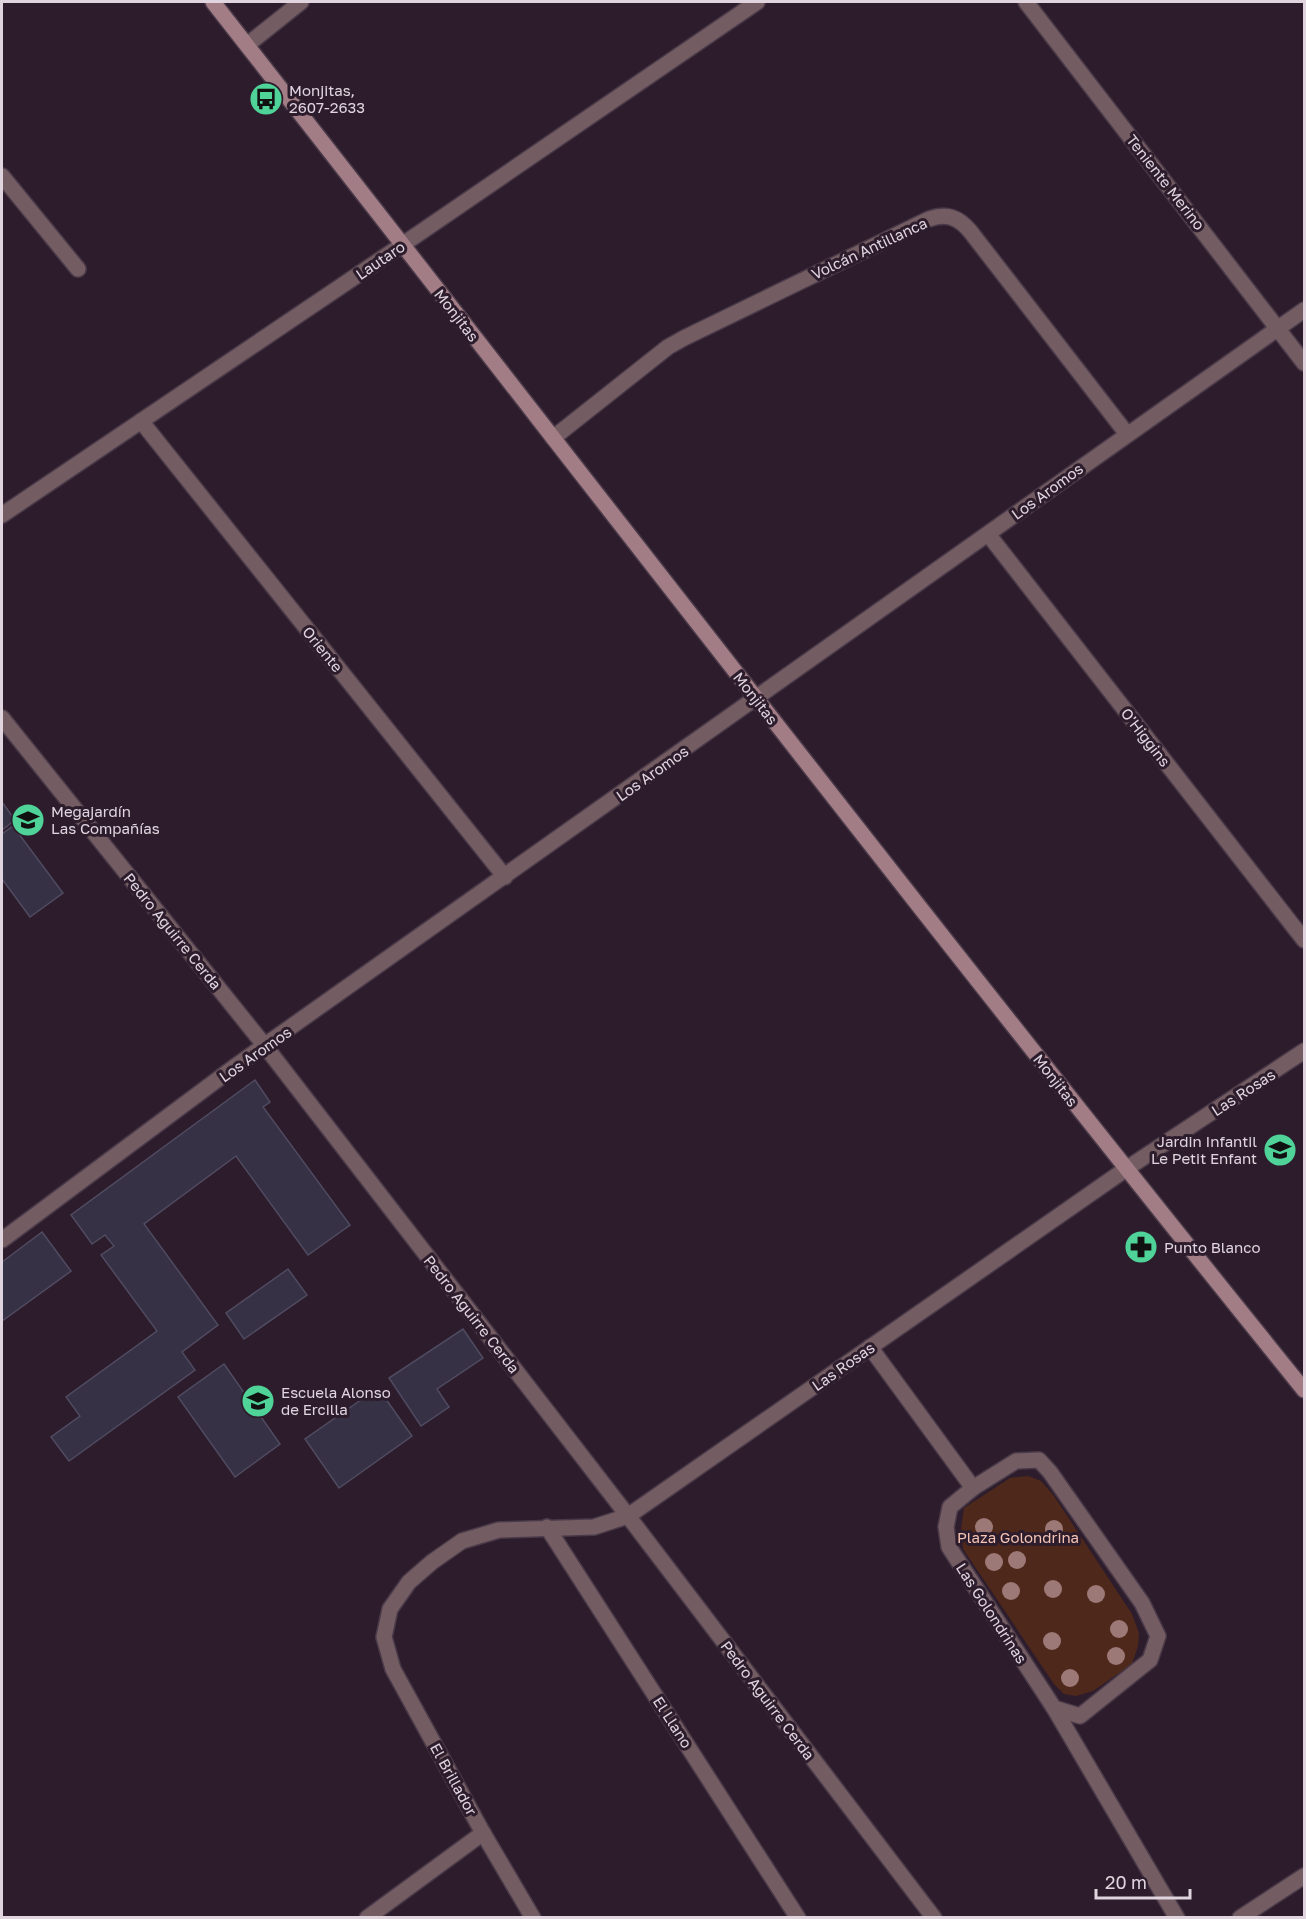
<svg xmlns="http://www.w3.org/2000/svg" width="1306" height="1919" viewBox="0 0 1306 1919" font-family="'Golos Text',sans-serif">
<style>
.green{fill:#4f281c}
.building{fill:#363145;stroke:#504b61;stroke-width:1.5}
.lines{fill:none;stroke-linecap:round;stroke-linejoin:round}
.minor-casing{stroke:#4a3a49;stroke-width:18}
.tertiary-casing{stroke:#4a3a49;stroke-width:18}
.secondary-casing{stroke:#4a3a49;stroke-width:18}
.minor{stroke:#745d62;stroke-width:15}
.tertiary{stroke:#745d62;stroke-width:15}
.secondary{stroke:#a27d85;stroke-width:15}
.tree{fill:#9c7977}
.labels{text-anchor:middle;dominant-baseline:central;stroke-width:6;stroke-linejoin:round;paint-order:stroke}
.poi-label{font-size:15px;fill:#e0d5df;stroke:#2d1d2c;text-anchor:start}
.street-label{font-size:15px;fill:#e0d5df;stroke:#2d1d2c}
.park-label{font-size:15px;fill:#f6c5b5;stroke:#2d1d2c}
</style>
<rect width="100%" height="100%" fill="#2d1d2c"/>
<!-- green -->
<polygon class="green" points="1028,1476 1041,1481 1054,1496 1132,1614 1139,1633 1138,1646 1132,1664 1093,1691 1076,1696 1064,1694 1054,1684 963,1549 961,1529 964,1508 1010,1478"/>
<!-- building -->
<g class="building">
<polygon points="2,802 15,820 2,830"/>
<polygon points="13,826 63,893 30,917 2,879 2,834"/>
<polygon points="255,1080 270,1102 263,1107 350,1225 308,1255 236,1156 144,1224 218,1325 182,1352 195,1370 69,1461 51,1437 80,1416 66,1397 157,1331 101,1255 114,1246 105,1235 92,1244 71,1215"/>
<polygon points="42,1232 71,1271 2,1321 2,1262"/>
<polygon points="288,1269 307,1295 244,1339 226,1313"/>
<polygon points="463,1329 483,1358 437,1389 449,1407 421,1426 389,1378"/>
<polygon points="224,1364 280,1444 235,1477 178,1397"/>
<polygon points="378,1388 412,1436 339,1488 305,1439"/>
</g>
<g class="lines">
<defs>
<g id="minor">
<polyline points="1026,2 1304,363"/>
<polyline points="247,45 301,2"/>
<polyline points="2,176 78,269"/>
<polyline points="402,245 757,2"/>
<polyline points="141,421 505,877"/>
<path d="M 553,438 L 668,347 L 684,338 L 929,219 C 947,213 958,217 970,231 L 1127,434"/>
<polyline points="988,534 1304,940"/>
<polyline points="2,718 265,1046 628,1516 934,1918"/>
<polyline points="2,1240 237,1065 1304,310"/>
<polyline points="870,1347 973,1488"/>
<polygon points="1039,1460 1050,1472 1142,1603 1158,1636 1150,1660 1080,1716 1054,1708 949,1547 946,1527 950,1507 973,1488 1016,1461"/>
<polyline points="547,1527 798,1918"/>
<polyline points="1054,1708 1177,1918"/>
<polyline points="1240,1918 1304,1876"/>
</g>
<g id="tertiary">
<polyline points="2,515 402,245"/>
<polyline points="367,1918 483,1833"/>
<polyline points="533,1918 483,1833 393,1669 384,1637 390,1609 409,1582 432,1562 462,1541 499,1530 594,1527 628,1516 1126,1169 1304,1051"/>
</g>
<path id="secondary" d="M 213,2 C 576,465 934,932 1304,1390"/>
</defs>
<!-- minor casing -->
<use href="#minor" class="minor-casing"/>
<!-- tertiary casing -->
<use href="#tertiary" class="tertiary-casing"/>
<!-- secondary casing -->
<use href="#secondary" class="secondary-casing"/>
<!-- minor -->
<use href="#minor" class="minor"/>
<!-- tertiary -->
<use href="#tertiary" class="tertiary"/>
<!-- secondary -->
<use href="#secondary" class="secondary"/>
</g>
<!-- trees -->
<g class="tree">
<circle cx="984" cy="1527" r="9"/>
<circle cx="1054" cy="1529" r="9"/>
<circle cx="1017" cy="1560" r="9"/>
<circle cx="994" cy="1562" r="9"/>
<circle cx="1053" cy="1589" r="9"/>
<circle cx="1011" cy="1591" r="9"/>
<circle cx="1096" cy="1594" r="9"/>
<circle cx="1119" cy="1629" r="9"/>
<circle cx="1052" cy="1641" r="9"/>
<circle cx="1116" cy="1656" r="9"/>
<circle cx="1070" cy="1678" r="9"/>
</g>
<!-- icons -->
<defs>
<symbol id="bus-disc" viewBox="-11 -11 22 22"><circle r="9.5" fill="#4fd399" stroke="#2d1d2c"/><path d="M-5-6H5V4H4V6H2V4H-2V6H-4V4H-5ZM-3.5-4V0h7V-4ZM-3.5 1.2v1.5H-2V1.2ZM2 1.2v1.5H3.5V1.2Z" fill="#111"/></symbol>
<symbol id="school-disc" viewBox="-11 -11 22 22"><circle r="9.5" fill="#4fd399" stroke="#2d1d2c"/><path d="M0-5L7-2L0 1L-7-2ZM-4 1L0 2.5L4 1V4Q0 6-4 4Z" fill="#111"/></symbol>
<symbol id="pharmacy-disc" viewBox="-11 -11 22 22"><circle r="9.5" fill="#4fd399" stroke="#2d1d2c"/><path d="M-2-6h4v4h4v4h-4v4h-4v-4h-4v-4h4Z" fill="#111"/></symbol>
</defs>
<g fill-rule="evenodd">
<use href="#bus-disc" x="247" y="80" width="38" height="38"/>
<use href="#school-disc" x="9" y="801" width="38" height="38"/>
<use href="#school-disc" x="1261" y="1131" width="38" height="38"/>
<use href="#pharmacy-disc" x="1122" y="1228" width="38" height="38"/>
<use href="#school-disc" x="239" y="1382" width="38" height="38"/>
</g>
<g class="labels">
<!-- poi labels -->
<g class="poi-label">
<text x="289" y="90">Monjitas,<tspan x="289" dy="17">2607-2633</tspan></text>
<text x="51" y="811">Megajardín<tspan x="51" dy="17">Las Compañías</tspan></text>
<text x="1257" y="1141" text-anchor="end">Jardin Infantil<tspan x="1257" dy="17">Le Petit Enfant</tspan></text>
<text x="1164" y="1247">Punto Blanco</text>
<text x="281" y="1392">Escuela Alonso<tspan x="281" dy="17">de Ercilla</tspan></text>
</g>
<!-- street labels -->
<g class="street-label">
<text transform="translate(1166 182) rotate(52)">Teniente Merino</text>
<text transform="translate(869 248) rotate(-25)">Volcán Antillanca</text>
<text transform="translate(380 260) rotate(-34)">Lautaro</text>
<text transform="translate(457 315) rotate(52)">Monjitas</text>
<text transform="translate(1047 491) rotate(-36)">Los Aromos</text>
<text transform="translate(323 649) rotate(51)">Oriente</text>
<text transform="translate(756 698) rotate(52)">Monjitas</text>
<text transform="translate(1146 737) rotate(52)">O'Higgins</text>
<text transform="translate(652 773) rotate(-35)">Los Aromos</text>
<text transform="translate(173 931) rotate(51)">Pedro Aguirre Cerda</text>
<text transform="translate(255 1054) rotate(-35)">Los Aromos</text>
<text transform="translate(1056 1080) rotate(52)">Monjitas</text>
<text transform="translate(1243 1092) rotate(-33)">Las Rosas</text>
<text transform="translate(472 1314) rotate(52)">Pedro Aguirre Cerda</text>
<text transform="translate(843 1366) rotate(-35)">Las Rosas</text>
<text transform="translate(992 1613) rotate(57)">Las Golondrinas</text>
<text transform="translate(768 1700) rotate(53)">Pedro Aguirre Cerda</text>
<text transform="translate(673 1722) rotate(57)">El Llano</text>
<text transform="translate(454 1779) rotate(61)">El Brillador</text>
</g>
<!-- park labels -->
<g class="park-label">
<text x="1018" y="1537">Plaza Golondrina</text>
</g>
</g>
<!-- border -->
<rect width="1306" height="1919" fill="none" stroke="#e0d5df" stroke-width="6"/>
<!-- scale -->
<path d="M1096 1889v9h94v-9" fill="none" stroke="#e0d5df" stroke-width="3"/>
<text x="1105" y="1889" font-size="18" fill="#e0d5df" stroke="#2d1d2c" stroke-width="4.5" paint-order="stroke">20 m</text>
</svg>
